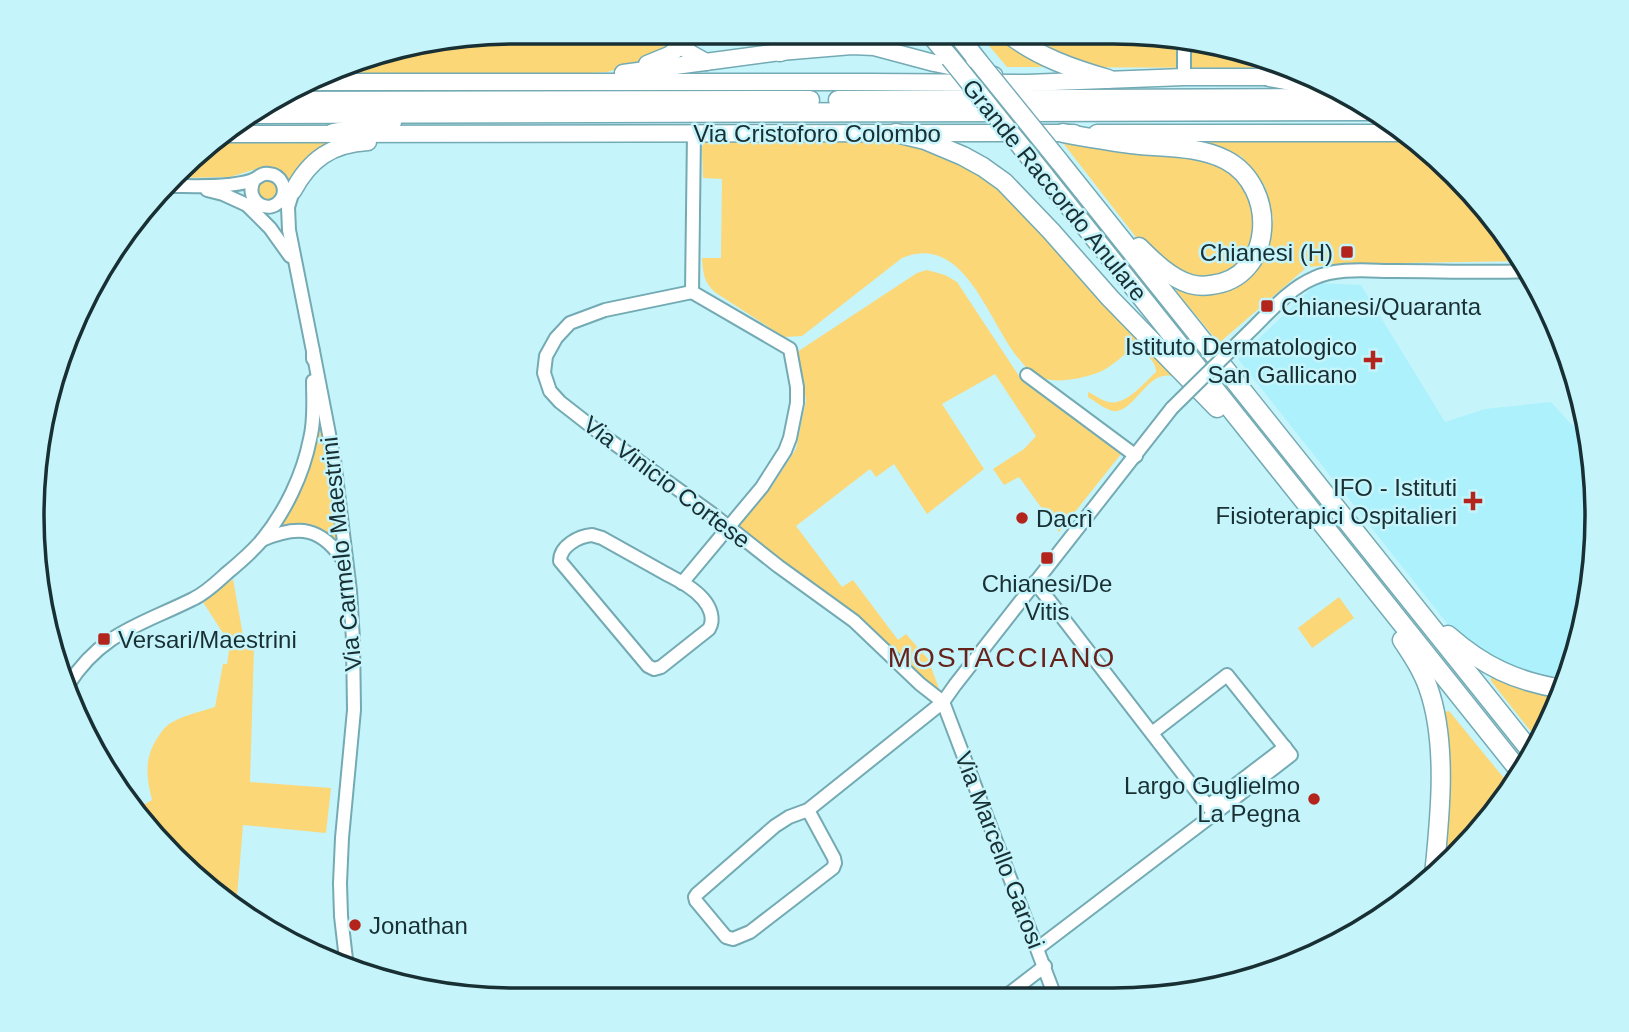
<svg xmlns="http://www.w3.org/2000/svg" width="1629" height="1032" viewBox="0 0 1629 1032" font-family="Helvetica,sans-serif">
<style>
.built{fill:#acf1fc}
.green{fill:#fbd778}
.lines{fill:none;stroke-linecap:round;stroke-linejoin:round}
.minor-casing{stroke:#73aab3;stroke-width:16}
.major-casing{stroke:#73aab3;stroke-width:19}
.highway-casing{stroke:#73aab3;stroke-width:21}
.minor{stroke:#fff;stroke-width:12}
.major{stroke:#fff;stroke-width:16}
.highway{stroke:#fff;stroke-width:18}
.minor-bridge-casing{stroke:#73aab3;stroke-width:16;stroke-linecap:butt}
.highway-bridge-casing{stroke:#73aab3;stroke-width:21;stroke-linecap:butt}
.minor-bridge{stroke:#fff;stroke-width:12}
.highway-bridge{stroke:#fff;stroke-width:18}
.poi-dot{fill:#b3241c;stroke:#c6f4fb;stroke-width:2.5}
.labels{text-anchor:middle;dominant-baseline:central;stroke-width:5;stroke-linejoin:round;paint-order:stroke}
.street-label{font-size:24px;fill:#182f33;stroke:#c6f4fb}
.poi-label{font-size:24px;fill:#182f33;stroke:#c6f4fb;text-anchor:end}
.quarter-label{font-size:28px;letter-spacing:2px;fill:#66221b;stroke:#c6f4fb}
.rim{fill:none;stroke:#182f33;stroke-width:3.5}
</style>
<rect width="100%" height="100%" fill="#c6f4fb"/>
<!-- built -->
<polygon class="built" points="1317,283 1361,285 1445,422 1485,409 1551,402 1570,423 1589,436 1593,453 1596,548 1581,642 1567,679 1523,670 1507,665 1486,656 1450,627 1238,359"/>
<!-- green -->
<g class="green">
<polygon points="979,34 1176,36 1297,68 1007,67"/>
<polygon points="494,35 679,37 678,41 645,61 607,72 560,75 322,76 356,59 366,56"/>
<polygon points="1060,139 1206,159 1229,169 1246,182 1258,231 1243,262 1227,275 1188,278 1149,254"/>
<polygon points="1178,139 1417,140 1478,197 1524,261 1340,264 1307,267 1219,343 1175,290 1202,292 1255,271 1268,250 1273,218 1265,186 1241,156"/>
<polygon points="336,140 292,186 258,171 256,169 230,177 178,178 216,142"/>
<path d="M 705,141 C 746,141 787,141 828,141 C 861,141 898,138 929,148 C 960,158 987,180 1010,200 L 1174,377 C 1148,367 1135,414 1113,411 C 1104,409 1095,401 1088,397 L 1088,392 C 1095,395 1101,400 1108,402 C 1126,406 1144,383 1156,372 C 1157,362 1144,352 1136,346 C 1123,354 1112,368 1097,373 C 1080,379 1056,384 1039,377 C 1030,373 1025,366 1019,359 C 988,322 965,232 902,258 L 802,336 L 784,337 L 716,293 C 704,283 703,273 702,258 L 721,258 L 722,179 L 703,178 L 702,147 Z"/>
<polygon points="263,178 275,180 280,191 274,201 262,201 255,188"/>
<polygon points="927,270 945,275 957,282 1021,379 1121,454 1059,532 1019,477 1004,485 993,469 1024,449 1036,436 995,374 942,404 984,469 927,514 894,464 876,477 870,469 796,526 842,587 853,580 898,640 906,634 928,659 941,694 852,613 735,527 772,486 796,449 806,400 797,352 917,273"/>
<path d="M 319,418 L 321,419 L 337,542 C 325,532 312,524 295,524 C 289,524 285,526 279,525 Z"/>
<path d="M 233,579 L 245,647 L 254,649 L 250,782 L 331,788 L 326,833 L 243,825 L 236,909 L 221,900 L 136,809 L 152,800 C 146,776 144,758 158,737 C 161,732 164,728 169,724 C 183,715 200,712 215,707 L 223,664 L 227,664 L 230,644 L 203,602 Z"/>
<polygon points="1339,597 1354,618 1312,648 1298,628"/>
<polygon points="1491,675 1545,694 1560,696 1547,731 1540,743 1491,681"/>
<polygon points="1449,711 1512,788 1497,811 1485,823 1469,833 1452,850 1443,864 1444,712"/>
</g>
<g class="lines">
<defs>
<g id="minor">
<polyline points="1184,77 1184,38"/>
<path d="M 169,186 C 188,186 209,187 228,185 C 236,184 248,183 255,179 C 260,176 262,173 269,174 C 281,175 287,188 282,198 C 271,217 243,202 254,180"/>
<polyline points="207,190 223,194 247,205 259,205"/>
<polyline points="293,191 288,207 289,230 313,351 313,359"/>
<polyline points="247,205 270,228 290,256"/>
<polyline points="692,292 605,310 570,323 556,338 546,356 544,373 550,391 560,402 601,434 711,513 778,566 854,621 920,684 943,702 1056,999"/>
<polyline points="692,292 694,133"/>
<path d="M 1248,333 C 1268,314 1288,289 1314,278 C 1338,267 1369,271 1395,271 C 1440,271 1485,273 1530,271"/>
<polyline points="313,351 334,460 350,591 353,640 354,710 342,838 340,883 341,916 347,968"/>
<polyline points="1027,375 1136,456"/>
<path d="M 592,535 L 602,538 C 622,549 641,560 661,571 C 675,579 692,586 703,599 C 710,607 715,619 709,629 L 661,667 L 654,669 L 648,666 L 560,561 C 560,546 579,536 592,535 Z"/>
<path d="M 262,540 C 299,524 322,527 345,563"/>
<polyline points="1035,582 1214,814 1038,948"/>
<polyline points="682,583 762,487 785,451 790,438 797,403 797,387 790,349 692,292"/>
<path d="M 68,685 C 102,632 141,625 193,599 C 206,593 217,582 227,573 C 239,563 252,552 262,540 C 285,512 303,475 310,439 C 315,420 313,400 313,381"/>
<polyline points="1152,733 1227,675 1291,755 1214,814"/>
<polyline points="1208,806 1285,747"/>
<polyline points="808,810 834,858 835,863 833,868 750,932 733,939 726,937 696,901 695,897 697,894 775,826 789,817 808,810 943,702 955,685 1172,408"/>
<polyline points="1002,999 1045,966"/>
</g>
<g id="major">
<polyline points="647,64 669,55 682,45 690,53 706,62"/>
<polyline points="623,73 780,52 852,46 874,47 934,63 994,75"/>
<polyline points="310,82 870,82 1027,83 1184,77 1279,77"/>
<polyline points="1097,133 1409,133"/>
<polyline points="225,134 1074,133"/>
<path d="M 293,191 C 310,159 332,144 368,142"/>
</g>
<g id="highway">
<polyline points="930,34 950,58"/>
<polyline points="957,34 978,61"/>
<path d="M 1010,35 C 1039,57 1073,69 1108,79"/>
<polyline points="780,52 796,46 813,33"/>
<polyline points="1269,77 1334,89"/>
<polyline points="838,100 1349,98"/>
<polyline points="271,101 810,100"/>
<polyline points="246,114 1371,111"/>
<polyline points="333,133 392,122"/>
<polyline points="896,133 925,140 963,156 983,167 1004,182 1051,231 1110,298 1217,408"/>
<path d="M 1063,133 C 1086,137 1108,141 1131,144 C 1162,148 1197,145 1226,160 C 1278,187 1275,278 1211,285 C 1204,286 1197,286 1190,284 C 1170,278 1153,261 1139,247"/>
<polyline points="1059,161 1533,754"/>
<polyline points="1044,175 1521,773"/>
<path d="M 1448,635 C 1483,666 1517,682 1563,689"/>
<path d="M 1402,640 C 1412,655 1422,670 1428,687 C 1448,743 1440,817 1434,875"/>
</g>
</defs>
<!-- minor casing -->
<use href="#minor" class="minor-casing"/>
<!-- major casing -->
<use href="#major" class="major-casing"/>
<!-- highway casing -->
<use href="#highway" class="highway-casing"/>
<!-- minor -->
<use href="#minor" class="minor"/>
<!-- major -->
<use href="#major" class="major"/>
<!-- highway -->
<use href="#highway" class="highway"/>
<defs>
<polyline id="minor-bridge" points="1172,408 1248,333"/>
<g id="highway-bridge">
<polyline points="950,58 1044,175"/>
<polyline points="978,61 1059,161"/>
</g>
</defs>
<!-- minor-bridge casing -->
<use href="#minor-bridge" class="minor-bridge-casing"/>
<!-- highway-bridge casing -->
<use href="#highway-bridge" class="highway-bridge-casing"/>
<!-- minor-bridge -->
<use href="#minor-bridge" class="minor-bridge"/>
<!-- highway-bridge -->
<use href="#highway-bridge" class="highway-bridge"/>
</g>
<!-- markers -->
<g class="poi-dot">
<rect x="1340" y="245" width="14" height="14" rx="3.5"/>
<rect x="1260" y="299" width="14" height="14" rx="3.5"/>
<path d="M1369.5 349.5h7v7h7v7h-7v7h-7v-7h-7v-7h7z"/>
<path d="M1469.5 490.5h7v7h7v7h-7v7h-7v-7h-7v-7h7z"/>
<circle cx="1022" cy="518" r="7"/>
<rect x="1040" y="551" width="14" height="14" rx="3.5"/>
<rect x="97" y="632" width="14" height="14" rx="3.5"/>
<circle cx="1314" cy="799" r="7"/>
<circle cx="355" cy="925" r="7"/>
</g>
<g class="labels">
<!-- street labels -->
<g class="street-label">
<text x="817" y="133">Via Cristoforo Colombo</text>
<text transform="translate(1055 190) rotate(51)">Grande Raccordo Anulare</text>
<text transform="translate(667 482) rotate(37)">Via Vinicio Cortese</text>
<text transform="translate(341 554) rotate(-96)">Via Carmelo Maestrini</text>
<text transform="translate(1000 850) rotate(69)">Via Marcello Garosi</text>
</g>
<!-- poi labels -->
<g class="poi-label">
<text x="1333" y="252">Chianesi (H)</text>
<text x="1281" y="306" text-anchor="start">Chianesi/Quaranta</text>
<text x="1357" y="346">Istituto Dermatologico<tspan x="1357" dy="28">San Gallicano</tspan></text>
<text x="1457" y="487">IFO - Istituti<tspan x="1457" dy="28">Fisioterapici Ospitalieri</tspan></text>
<text x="1036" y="518" text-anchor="start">Dacrì</text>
<text x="1047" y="583" text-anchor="middle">Chianesi/De<tspan x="1047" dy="28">Vitis</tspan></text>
<text x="118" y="639" text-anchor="start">Versari/Maestrini</text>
<text x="1300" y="785">Largo Guglielmo<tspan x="1300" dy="28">La Pegna</tspan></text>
<text x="369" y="925" text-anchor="start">Jonathan</text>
</g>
<!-- quarter labels -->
<g class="quarter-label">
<text x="1002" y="657">MOSTACCIANO</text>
</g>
</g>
<!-- crop -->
<path d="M0 0H1629V1032H0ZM516 44H1113A472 472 0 0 1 1585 516V516A472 472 0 0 1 1113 988H516A472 472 0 0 1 44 516V516A472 472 0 0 1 516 44Z" fill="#c6f4fb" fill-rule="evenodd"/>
<path class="rim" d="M516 44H1113A472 472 0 0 1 1585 516V516A472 472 0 0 1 1113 988H516A472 472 0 0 1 44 516V516A472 472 0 0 1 516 44Z"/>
</svg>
